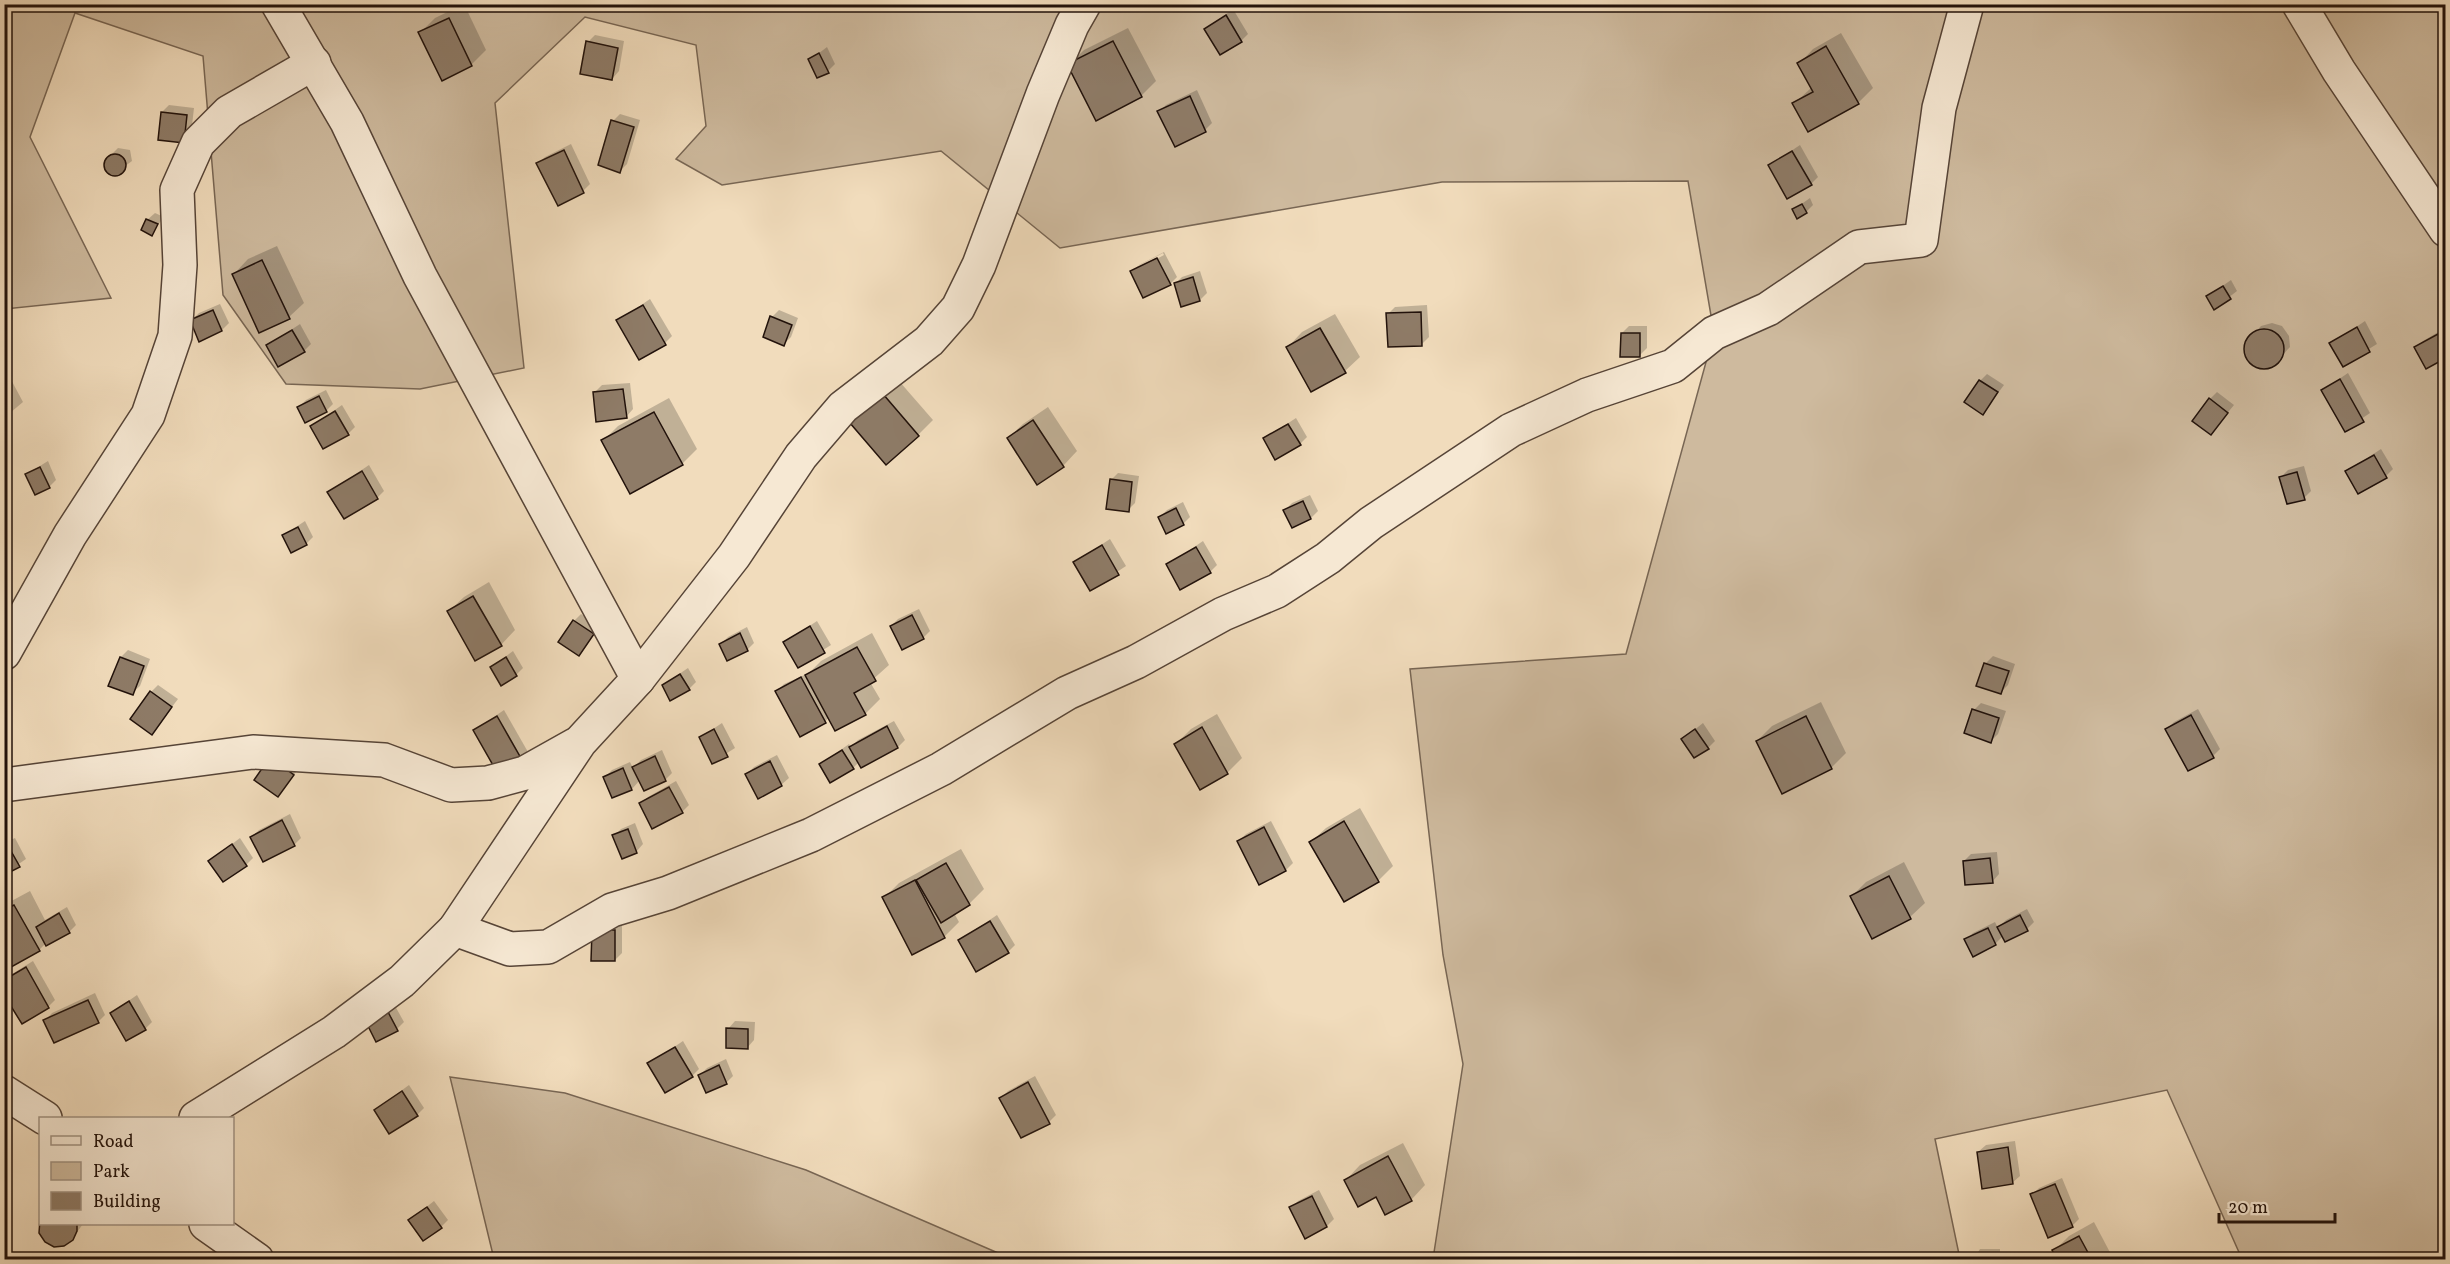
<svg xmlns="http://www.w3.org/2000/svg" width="2450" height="1264" viewBox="0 0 2450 1264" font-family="Vollkorn,serif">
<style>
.green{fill:#ceba9e;stroke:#786654;stroke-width:1.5}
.shadow{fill:#0003;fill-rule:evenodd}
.building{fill:#8e7b67;stroke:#22120b;stroke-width:1.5}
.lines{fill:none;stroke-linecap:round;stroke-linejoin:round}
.minor-casing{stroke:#564437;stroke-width:36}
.minor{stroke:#f6e8d3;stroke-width:33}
</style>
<rect width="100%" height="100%" fill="#f1dcbc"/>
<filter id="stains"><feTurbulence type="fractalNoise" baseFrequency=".00333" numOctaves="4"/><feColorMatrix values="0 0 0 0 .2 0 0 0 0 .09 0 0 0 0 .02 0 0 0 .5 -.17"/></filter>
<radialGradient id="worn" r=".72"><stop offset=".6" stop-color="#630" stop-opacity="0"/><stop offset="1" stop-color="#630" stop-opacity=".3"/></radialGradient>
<!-- green -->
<g class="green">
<polygon points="5,5 2445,5 2445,1259 2242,1259 2167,1090 1935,1139 1960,1259 1433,1259 1463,1064 1443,955 1410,669 1626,654 1714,333 1688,181 1442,182 1060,248 941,151 722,185 676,159 706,126 696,45 585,17 495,103 524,368 420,389 286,384 223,295 203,56 75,13 30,137 111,298 5,309"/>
<polygon points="450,1077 565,1093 806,1170 1012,1259 494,1259"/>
</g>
<!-- shadow -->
<g class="shadow">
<polygon points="464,4 486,50 471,65 420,33 435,18"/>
<polygon points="1776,4 1791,4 1780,11"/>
<polygon points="1233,9 1248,34 1241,41 1206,29"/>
<polygon points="1128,28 1156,81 1141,96 1097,119 1069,65 1084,50"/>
<polygon points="1841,33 1873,88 1858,103 1794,104 1812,87 1799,64 1813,49"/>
<polygon points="595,35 624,41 619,71 612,79 588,42"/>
<polygon points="827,47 835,64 828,71 810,60"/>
<polygon points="1197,90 1212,123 1205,130 1159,112 1166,105"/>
<polygon points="169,105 194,108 191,134 184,141 162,112"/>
<polygon points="620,114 640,120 627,164 620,171 613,121"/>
<polygon points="571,144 590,184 583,191 558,204 538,164 545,157"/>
<polygon points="1800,145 1818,177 1811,184 1770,165"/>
<polygon points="118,148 130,150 132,161 114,174 109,172 106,160"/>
<polygon points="1810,198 1813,205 1806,212 1793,210"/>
<polygon points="155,213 164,217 151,234 147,220"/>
<polygon points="277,246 304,303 289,317 234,274 248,259"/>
<path d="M 1164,252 L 1177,277 L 1170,284 L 1132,272 L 1139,265 ZM 1163,253 L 1164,255 L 1138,269 L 1138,266 Z"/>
<polygon points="1200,271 1207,293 1200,300 1175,284 1182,277"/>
<polygon points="2231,280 2237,291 2215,308 2208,296"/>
<polygon points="650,299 672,336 665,343 618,321"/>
<polygon points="220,304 229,323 222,330 200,340 192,320 199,313"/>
<polygon points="1427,305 1429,337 1422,344 1388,314 1395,307"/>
<polygon points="779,310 798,318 791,337 784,344 772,317"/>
<polygon points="1335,314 1360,357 1345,371 1288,347 1302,332"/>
<polygon points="2365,321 2377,344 2343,365 2331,344"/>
<polygon points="2272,323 2282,326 2289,336 2290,347 2274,364 2264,368 2253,364 2246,355 2246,343 2261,326"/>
<polygon points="300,324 311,344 304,351 268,345"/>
<polygon points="1629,326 1647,326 1647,348 1640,355 1622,333"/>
<polygon points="2445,328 2446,357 2416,348 2423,341"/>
<polygon points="2348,373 2370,413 2345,430 2323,390"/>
<polygon points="8,374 23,402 4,418 4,376"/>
<polygon points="1987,374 2004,385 1983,413 1980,381"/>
<polygon points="899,381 933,420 918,435 852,424"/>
<polygon points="630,383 633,409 626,417 594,393 602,385"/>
<polygon points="326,390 333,404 326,411 299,407 306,400"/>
<polygon points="2217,392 2234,405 2211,433 2210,399"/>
<polygon points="669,398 697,449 682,464 603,441 618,426"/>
<polygon points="342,405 355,427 348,434 312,426"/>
<polygon points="1048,407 1077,451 1063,466 1008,438 1023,424"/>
<polygon points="1296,418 1307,437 1300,444 1264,439"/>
<polygon points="2381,449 2393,469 2386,476 2347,471"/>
<polygon points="48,461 56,480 49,487 27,474"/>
<polygon points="369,465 384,491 377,498 329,492"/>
<polygon points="2304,466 2311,491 2304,498 2281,477 2288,470"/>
<polygon points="1118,473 1139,476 1135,503 1128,510 1111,480"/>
<polygon points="1310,495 1318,511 1311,518 1285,510 1292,503"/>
<polygon points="1183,502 1190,517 1183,524 1160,517 1167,510"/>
<polygon points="305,521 313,537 306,544 284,535"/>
<polygon points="1110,539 1126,566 1091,589 1075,562"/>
<polygon points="1203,541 1217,565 1210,572 1168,565"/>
<polygon points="489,582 515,630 501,645 449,611 464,597"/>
<polygon points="919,609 930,631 923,638 891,626 898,619"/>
<polygon points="581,614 599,627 579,654 574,621"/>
<polygon points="817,621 831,645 798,666 785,642"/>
<polygon points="747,627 754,643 747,650 721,644 728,637"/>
<polygon points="872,633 889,665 870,682 880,699 865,714 829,717 825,722 777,691 784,684 809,673 821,661"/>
<polygon points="128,650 150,659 140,686 132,693 121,657"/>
<polygon points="513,651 523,668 516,675 492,667"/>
<polygon points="1993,656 2015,664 2008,685 2001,692 1978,685 1986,663"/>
<polygon points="688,668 696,682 689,689 663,685"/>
<polygon points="158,685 178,699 152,733 151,692"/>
<polygon points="1821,702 1846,753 1832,767 1783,792 1757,741 1772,726"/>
<polygon points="1981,703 2006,711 1998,734 1991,741 1974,710"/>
<polygon points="2198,709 2220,749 2213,756 2167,729 2174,722"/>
<polygon points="504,710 528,752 521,759 475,730"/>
<polygon points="1217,714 1242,758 1227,773 1201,788 1176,744 1191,729"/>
<polygon points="894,721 905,740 898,747 859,762 853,768 821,764 849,744 851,747 858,740"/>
<polygon points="722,723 735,748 713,762 701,737"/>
<polygon points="1703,723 1715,741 1708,748 1683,739"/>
<polygon points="662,750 672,773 665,780 645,789 640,780 632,789 605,777 612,770 630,762 633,768 641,760"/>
<polygon points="777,755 789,778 781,785 747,774 754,767"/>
<polygon points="271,758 300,767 278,795"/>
<polygon points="676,781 689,805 682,812 641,804 648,797"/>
<polygon points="1360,808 1393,866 1378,881 1311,842 1326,828"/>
<polygon points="290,814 301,838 294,845 252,837 259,830"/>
<polygon points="1271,821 1293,863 1286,870 1259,883 1239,841 1246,834"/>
<polygon points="635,823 643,844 636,852 614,836 621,829"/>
<polygon points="15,838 26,859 4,874 4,843"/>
<polygon points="240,838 253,858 246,865 210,861"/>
<polygon points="961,849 984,889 969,904 954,913 959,922 944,937 884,898 899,883"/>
<polygon points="1997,852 1999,874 1992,882 1964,861 1971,854"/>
<polygon points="1904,862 1925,903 1910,917 1852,896 1866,882"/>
<polygon points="30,891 45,920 67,907 76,925 69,932 46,943 39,950 4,969 4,905"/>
<polygon points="2027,909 2034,922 2027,929 2003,936 1995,944 1966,940 1973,933 1995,922 1998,928 2006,920"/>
<polygon points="997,915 1015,945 1008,952 960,940"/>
<polygon points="622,924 622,953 615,960 593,930"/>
<polygon points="33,961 55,1000 48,1007 4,992 4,979"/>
<polygon points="95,993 105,1015 98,1022 45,1021 52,1013"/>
<polygon points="137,995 152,1022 145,1029 111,1013"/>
<polygon points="394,1004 404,1022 397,1029 367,1022"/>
<polygon points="735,1021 755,1022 754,1040 747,1048 728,1029"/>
<polygon points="683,1041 699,1069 692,1076 649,1064"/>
<polygon points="726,1059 733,1076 726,1083 700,1075 707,1068"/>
<polygon points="1035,1076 1056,1115 1049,1122 1001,1098 1008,1091"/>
<polygon points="409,1085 424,1108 417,1115 375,1110"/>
<polygon points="2015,1141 2020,1176 2012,1183 1978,1152 1986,1145"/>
<polygon points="1403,1143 1425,1185 1411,1200 1346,1180 1360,1165"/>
<polygon points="4,1145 12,1159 4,1166"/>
<polygon points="2062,1178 2079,1219 2072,1226 2032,1195 2039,1188"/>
<polygon points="1319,1190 1334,1219 1327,1226 1305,1237 1291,1208 1298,1201"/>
<polygon points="434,1201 448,1220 441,1227 410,1220"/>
<polygon points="2094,1222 2114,1260 2059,1260 2054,1251 2069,1236"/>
<polygon points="40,1223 40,1224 83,1224 72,1239 40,1232"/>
<polygon points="1980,1249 2000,1249 2000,1260 1973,1260"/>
<polygon points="2238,1255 2241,1260 2230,1260"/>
</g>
<!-- building -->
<g class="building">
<polygon points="1226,15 1242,42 1220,55 1204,29"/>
<polygon points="449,18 472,66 442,81 418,32"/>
<polygon points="586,41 618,48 612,80 580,74"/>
<polygon points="1113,41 1142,97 1096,121 1067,64"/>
<polygon points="1826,46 1859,104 1808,132 1792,103 1813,92 1797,63"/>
<polygon points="819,53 829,73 817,78 808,59"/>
<polygon points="1190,96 1206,132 1175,147 1157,111"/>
<polygon points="161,112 187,115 184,143 158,140"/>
<polygon points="611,120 634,127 620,173 598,165"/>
<polygon points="564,150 584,193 558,206 536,163"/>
<polygon points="1792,151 1812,185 1787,199 1768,165"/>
<circle cx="115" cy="165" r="11"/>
<polygon points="1802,204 1807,213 1797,219 1792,209"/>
<polygon points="146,219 158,224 152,236 141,230"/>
<polygon points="1157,258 1171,285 1143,298 1130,271"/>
<polygon points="262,260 290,319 259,333 232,274"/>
<polygon points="1193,277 1200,301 1181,307 1174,283"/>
<polygon points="2223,286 2231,299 2214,310 2206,296"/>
<polygon points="643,305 666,345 639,360 616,320"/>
<polygon points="213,310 222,331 199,342 190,320"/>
<polygon points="1421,312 1422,346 1388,347 1386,313"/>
<polygon points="770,316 792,325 784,346 763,337"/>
<polygon points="2357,327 2370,352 2343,367 2329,343"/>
<polygon points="1320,328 1346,373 1311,392 1286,347"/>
<circle cx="2264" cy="349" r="20"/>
<polygon points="292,330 305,352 278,367 266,345"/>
<polygon points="1621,333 1640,333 1640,357 1620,357"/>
<polygon points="2438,334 2446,347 2446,358 2426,369 2414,347"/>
<polygon points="2340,379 2364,422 2345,432 2321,390"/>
<polygon points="1979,380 1998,392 1983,415 1964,402"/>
<polygon points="623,389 627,418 596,422 593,392"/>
<polygon points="883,394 919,436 886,465 850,423"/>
<polygon points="319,396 327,412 305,423 297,407"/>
<polygon points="2209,398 2228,413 2211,435 2192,421"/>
<polygon points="335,411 349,435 323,449 310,426"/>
<polygon points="654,412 683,465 630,494 601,440"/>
<polygon points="1033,420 1064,467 1037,485 1007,438"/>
<polygon points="1288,424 1301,445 1275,460 1263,438"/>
<polygon points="2374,455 2387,478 2358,494 2345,471"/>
<polygon points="40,467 50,488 35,495 25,474"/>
<polygon points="362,471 378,499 344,519 327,492"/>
<polygon points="2297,472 2305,500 2287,504 2279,477"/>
<polygon points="1110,479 1132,482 1129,512 1106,509"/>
<polygon points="1303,501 1311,519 1292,528 1283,510"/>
<polygon points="1176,508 1184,525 1166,534 1158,517"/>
<polygon points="298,527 307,545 291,553 282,535"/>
<polygon points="1102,545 1119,575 1090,591 1073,562"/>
<polygon points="1196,547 1211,573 1180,590 1166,564"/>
<polygon points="473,596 502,646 475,661 447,611"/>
<polygon points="912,615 924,639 902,650 890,626"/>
<polygon points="573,620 594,634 579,656 558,642"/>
<polygon points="810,626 825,653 798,668 783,642"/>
<polygon points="740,633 748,651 727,661 719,644"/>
<polygon points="857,647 876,681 854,693 866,715 835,731 805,675"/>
<polygon points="120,657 144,666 133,695 108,686"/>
<polygon points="506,657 517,676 501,686 490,667"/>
<polygon points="1984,663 2009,671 2001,694 1976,686"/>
<polygon points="680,674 690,690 670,701 662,685"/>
<polygon points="801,677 826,723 800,737 775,691"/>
<polygon points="150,691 172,707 152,735 130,719"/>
<polygon points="1972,709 1999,718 1991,743 1964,733"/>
<polygon points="2191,715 2214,758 2188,771 2165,729"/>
<polygon points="497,716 522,760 498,774 473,730"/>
<polygon points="1806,716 1832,769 1782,794 1756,741"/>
<polygon points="887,726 898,748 861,768 849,747"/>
<polygon points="1202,727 1228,774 1200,790 1174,744"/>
<polygon points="714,729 728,757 712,764 699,737"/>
<polygon points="1695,729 1709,749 1694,758 1681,739"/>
<polygon points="842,750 854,769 830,783 819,764"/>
<polygon points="655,756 666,781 644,791 632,767"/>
<polygon points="270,757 294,775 278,797 254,780"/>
<polygon points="770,761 782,786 758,799 745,774"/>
<polygon points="623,768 632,790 612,798 603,777"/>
<polygon points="669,787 683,813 652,829 639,803"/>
<polygon points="282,820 295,846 263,862 250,837"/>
<polygon points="1344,821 1379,882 1344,902 1309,842"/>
<polygon points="1264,827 1286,871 1259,885 1237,841"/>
<polygon points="628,829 637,853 622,859 612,835"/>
<polygon points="7,844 20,867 4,875 4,845"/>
<polygon points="232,844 247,866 223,882 208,861"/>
<polygon points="1990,858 1993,883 1965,885 1963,861"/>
<polygon points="946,863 970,905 941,923 916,880"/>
<polygon points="1889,876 1911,919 1872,939 1850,896"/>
<polygon points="915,880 945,938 912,955 882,897"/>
<polygon points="14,905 40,951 4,971 4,910"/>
<polygon points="59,913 70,933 46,946 36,927"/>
<polygon points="2020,915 2028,931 2005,942 1997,927"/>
<polygon points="990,921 1009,953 976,972 958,940"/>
<polygon points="1988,928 1996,945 1973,957 1964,939"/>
<polygon points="592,930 615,930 615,961 591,961"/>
<polygon points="26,967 49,1008 22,1024 4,995 4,980"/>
<polygon points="88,1000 99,1023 54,1043 43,1020"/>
<polygon points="129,1001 146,1030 126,1041 110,1013"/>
<polygon points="387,1010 398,1031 376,1042 366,1022"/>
<polygon points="726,1028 748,1029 748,1049 726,1048"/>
<polygon points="675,1047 693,1077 665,1093 647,1063"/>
<polygon points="719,1065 727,1084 706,1093 698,1075"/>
<polygon points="1028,1082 1050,1124 1021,1138 999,1098"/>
<polygon points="402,1091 418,1116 389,1134 374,1110"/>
<polygon points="2008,1147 2013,1184 1982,1189 1977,1152"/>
<polygon points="1388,1156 1412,1201 1385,1215 1376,1197 1358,1207 1344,1180"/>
<polygon points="2055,1184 2073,1227 2048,1238 2030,1194"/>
<polygon points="1312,1196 1327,1227 1305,1239 1289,1207"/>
<polygon points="427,1207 442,1228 423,1241 408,1220"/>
<polygon points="40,1219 40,1224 77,1224 77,1231 73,1240 64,1246 54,1247 45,1242 39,1233"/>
<polygon points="2079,1236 2092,1260 2057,1260 2052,1250"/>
</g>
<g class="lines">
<defs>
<g id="minor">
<polyline points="278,4 347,122 420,276 638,679"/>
<polyline points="2299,4 2339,71 2446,230"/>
<polyline points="4,653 70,535 148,415 175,336 180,265 177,190 198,143 229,112 314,63"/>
<polyline points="4,785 253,752 384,760 451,785 488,783 525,773 575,745"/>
<polyline points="455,929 510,949 548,947 612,910 668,893 811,835 941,769 1067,693 1136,662 1223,614 1277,591 1328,558 1371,523 1511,430 1587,395 1673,366 1714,333 1768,309 1859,247 1921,240 1939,108 1967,4"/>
<polyline points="4,1092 45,1118"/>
<polyline points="196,1118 334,1032 402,981 455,929 580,742 638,679 734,556 801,456 843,407 929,341 958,308 979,265 1043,94 1072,25 1084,4"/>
<polyline points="206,1224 257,1260"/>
</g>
</defs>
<!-- minor casing -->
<use href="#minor" class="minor-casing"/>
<!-- minor -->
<use href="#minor" class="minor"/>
</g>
<!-- margin -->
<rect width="2450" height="1264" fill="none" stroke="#f1dcbc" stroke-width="24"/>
<rect x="6" y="6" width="2438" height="1252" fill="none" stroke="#22120b" stroke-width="3"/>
<rect x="12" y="12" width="2426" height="1240" fill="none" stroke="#22120b" stroke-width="1.5"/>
<!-- legend -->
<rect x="39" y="1117" width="195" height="108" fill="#f6e8d3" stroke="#a19283" stroke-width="1.5"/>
<rect x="51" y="1136" width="30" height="9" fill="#f6e8d3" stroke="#a19283" stroke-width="1.5"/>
<text x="93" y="1147" font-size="18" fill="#22120b">Road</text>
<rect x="51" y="1162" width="30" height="18" fill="#ceba9e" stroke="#a19283" stroke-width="1.5"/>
<text x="93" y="1177" font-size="18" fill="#22120b">Park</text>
<rect x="51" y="1192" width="30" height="18" fill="#8e7b67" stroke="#a19283" stroke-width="1.5"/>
<text x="93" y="1207" font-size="18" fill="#22120b">Building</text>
<!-- scale -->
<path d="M2219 1213v9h116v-9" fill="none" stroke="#22120b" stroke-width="3"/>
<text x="2228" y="1213" font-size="18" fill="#22120b" stroke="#f6e8d3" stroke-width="4.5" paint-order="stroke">20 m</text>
<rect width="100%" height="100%" filter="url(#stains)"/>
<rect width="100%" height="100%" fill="url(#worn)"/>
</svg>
